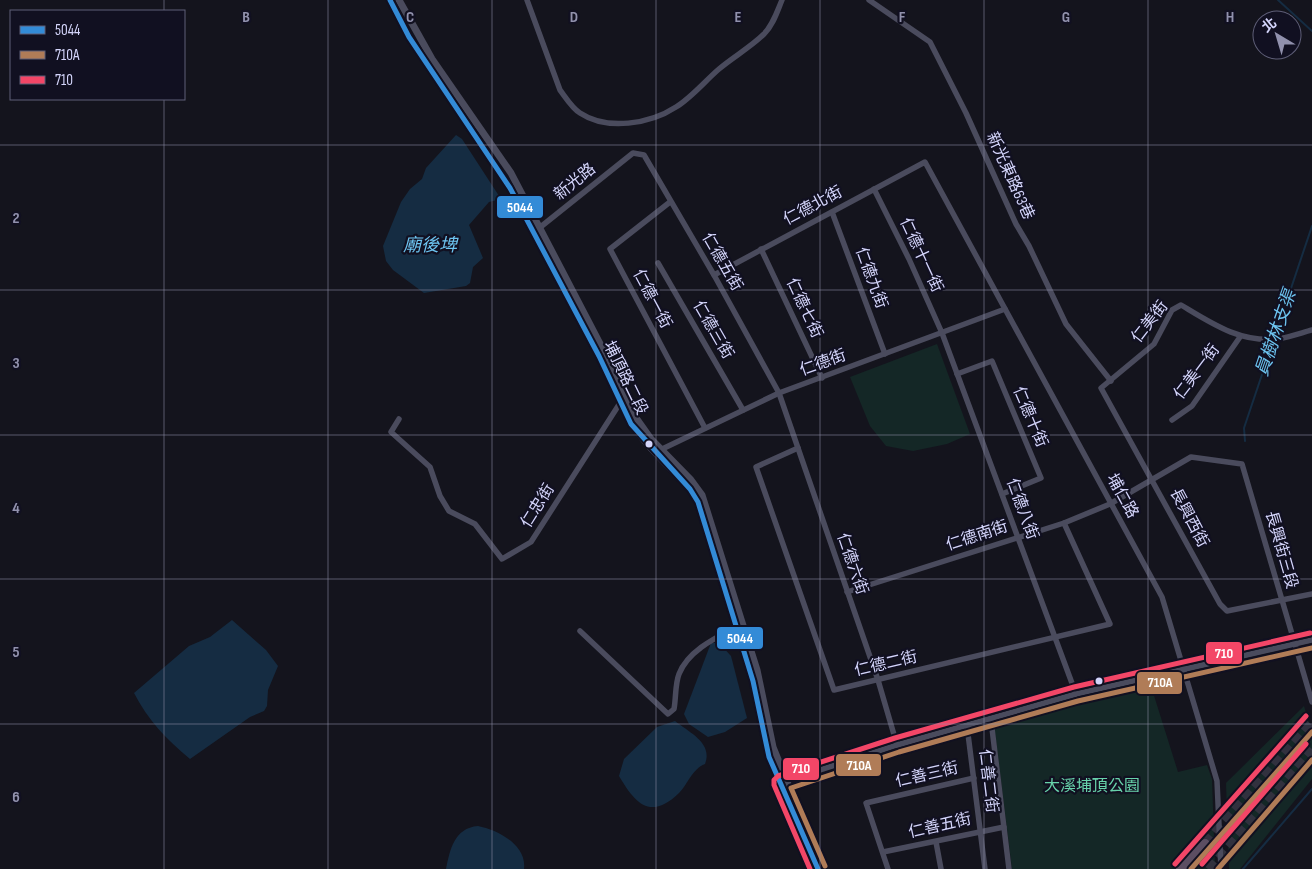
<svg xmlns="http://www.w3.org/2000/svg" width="1312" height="869" viewBox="0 0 1312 869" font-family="'Sofia Sans Condensed','Noto Sans TC',sans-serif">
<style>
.green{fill:#142726}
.water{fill:#152c42}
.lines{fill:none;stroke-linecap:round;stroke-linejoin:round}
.stream{stroke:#152c42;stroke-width:2}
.motorway-tunnel{stroke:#31313e;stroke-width:10;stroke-dasharray:10 5;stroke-linecap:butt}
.minor{stroke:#4a4b5d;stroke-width:5.5}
.tertiary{stroke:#4a4b5d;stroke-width:7}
.motorway{stroke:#5c4e62;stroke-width:10}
.bus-1-casing{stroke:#111021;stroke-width:9}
.bus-2-casing{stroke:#111021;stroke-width:9}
.bus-3-casing{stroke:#111021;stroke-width:9}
.bus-1{stroke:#338bd7;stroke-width:5}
.bus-2{stroke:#b07c57;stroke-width:5}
.bus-3{stroke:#f34667;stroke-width:5}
.grid{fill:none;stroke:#9191ad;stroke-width:1;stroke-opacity:0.55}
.bus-dot{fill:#d4d5fb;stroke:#111021;stroke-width:2}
.labels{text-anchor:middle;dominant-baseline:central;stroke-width:4.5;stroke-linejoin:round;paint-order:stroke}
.street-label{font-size:16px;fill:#d4d5fb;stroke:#111021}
.park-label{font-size:16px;fill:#68d3ab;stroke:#111021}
.water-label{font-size:18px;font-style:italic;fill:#6dc4f0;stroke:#111021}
.grid-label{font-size:16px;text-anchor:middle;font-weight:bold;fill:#9191ad;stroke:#111021;stroke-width:4.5;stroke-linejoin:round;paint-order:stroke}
.line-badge{stroke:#111021;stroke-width:2}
.badge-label{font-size:14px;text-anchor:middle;font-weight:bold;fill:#fff}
</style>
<rect width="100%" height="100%" fill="#14141d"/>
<!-- green -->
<g class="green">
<polygon points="937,344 970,434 947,444 913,451 886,446 870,426 850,377"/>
<polygon points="1151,686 1178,772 1207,765 1212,779 1215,869 1012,869 994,725"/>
<polygon points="1304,706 1312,733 1312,779 1240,869 1229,869 1226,783"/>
</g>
<!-- water -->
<g class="water">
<polygon points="456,135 462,139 501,199 489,202 469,225 483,258 473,267 470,283 466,286 424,293 393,270 386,261 383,246 401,202 410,189 422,179 426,168"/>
<path d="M 232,620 L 266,650 L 278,666 L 268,690 L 267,706 L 264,711 L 250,717 L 190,759 C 166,739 148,720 134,693 L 189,646 L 210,637 Z"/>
<polygon points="711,643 719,643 731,656 747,718 725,732 708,737 689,724 684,714"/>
<path d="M 675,721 C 690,733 713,743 705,764 C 692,769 688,784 679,793 C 650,821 635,803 619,776 L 624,759 L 657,727 Z"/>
<path d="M 478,826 C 498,830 527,845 524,869 L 446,869 C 450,850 454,828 478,826 Z"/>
</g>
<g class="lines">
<!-- stream -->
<g class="stream">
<polyline points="1278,0 1312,31"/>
<polyline points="1245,441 1244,428 1312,226"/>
<polyline points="1243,869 1312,789"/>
</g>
<!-- motorway-tunnel -->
<g class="motorway-tunnel">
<polyline points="1205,844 1312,721"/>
<polyline points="1208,869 1312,749"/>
</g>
<!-- minor -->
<g class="minor">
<path d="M 527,0 L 560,90 C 566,98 572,108 580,113 C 607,131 650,124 676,107 C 691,98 705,81 719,69 C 733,57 751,47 764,34 C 773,25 777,12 782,0"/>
<polyline points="869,0 930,42 966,113 1016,224 1029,246 1066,324 1111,381"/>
<polyline points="874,189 909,259 942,333 1076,694"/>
<polyline points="670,202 610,249 705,428"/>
<polyline points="832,212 885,354"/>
<polyline points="538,229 633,153 644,155 714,275 779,393 878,680 897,745"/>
<polyline points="761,249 822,378"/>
<polyline points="658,263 743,410"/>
<polyline points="714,275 925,162 1162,597 1217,781 1221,869"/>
<path d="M 1312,330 C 1301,333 1289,337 1278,339 C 1240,343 1211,323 1181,305 L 1172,310 L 1154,344 L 1101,388 L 1220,604 L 1227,611 L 1312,594"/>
<polyline points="957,374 992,361 1041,478 1002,494"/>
<polyline points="399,419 391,432 430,467 440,496 449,511 475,524 502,559 531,542 620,403 623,401"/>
<polyline points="1172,420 1192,406 1240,337"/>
<polyline points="798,448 756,467 834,690 1110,624 1064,523"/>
<polyline points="658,451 779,393 1005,309"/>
<polyline points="847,592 1064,523 1110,504 1191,457 1242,464 1312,702"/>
<path d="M 580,631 L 668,714 L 674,709 C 676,699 675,684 679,674 C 688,651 715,638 736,627"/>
<polyline points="991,720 1009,869"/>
<polyline points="967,726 985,869"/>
<polyline points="783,782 897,745 1076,694 1312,640"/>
<polyline points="936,842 941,869"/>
<polyline points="883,852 1004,827"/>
<polyline points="888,869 866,803 974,778"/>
</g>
<!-- tertiary -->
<g class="tertiary">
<polyline points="390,0 409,37 510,188 599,356 631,424 649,446 690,489 698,502 753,681 769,757 818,869"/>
<polyline points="399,0 432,59 511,173 607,357 629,408 651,439 691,480 702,495 757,670 773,747 794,799 825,869"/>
</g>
<!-- motorway -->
<polyline class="motorway" points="1181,869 1205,844"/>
<defs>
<polyline id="bus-1" points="390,0 409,37 510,188 599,356 631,424 690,489 698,502 753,681 769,757 818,869"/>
<g id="bus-2">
<polyline points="825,866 791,788 899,752 1078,701 1312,648"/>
<polyline points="1191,869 1312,732"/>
<polyline points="1218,869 1312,760"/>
</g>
<g id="bus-3">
<polyline points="1175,864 1306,716"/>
<polyline points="1202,864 1306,744"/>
<polyline points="810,869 774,785 774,780 778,776 895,738 1074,687 1310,633"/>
</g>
</defs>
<!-- bus-1 casing -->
<use href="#bus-1" class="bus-1-casing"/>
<!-- bus-2 casing -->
<use href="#bus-2" class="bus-2-casing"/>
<!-- bus-3 casing -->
<use href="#bus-3" class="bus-3-casing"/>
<!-- bus-1 -->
<use href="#bus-1" class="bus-1"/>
<!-- bus-2 -->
<use href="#bus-2" class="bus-2"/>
<!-- bus-3 -->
<use href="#bus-3" class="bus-3"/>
</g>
<!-- grid -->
<path class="grid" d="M 164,0 L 164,11M 328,0 L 328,869M 492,0 L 492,869M 656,0 L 656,869M 820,0 L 820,869M 984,0 L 984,869M 1148,0 L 1148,869M 164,99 L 164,869M 0,145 L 1312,145M 0,290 L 1312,290M 0,435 L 1312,435M 0,579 L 1312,579M 0,724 L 1312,724"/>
<!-- markers -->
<g class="bus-dot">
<circle cx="649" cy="444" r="4.5"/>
<circle cx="1099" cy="681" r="4.5"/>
</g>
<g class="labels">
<!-- street labels -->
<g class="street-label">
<text transform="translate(1010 176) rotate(66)">新光東路63巷</text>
<text transform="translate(575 182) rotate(-39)">新光路</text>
<text transform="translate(813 206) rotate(-28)">仁德北街</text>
<text transform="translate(921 255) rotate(65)">仁德十一街</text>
<text transform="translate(722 262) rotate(60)">仁德五街</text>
<text transform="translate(871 278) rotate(70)">仁德九街</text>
<text transform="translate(652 299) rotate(62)">仁德一街</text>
<text transform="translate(804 308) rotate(65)">仁德七街</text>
<text transform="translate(1150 322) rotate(-52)">仁美街</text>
<text transform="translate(713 330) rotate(60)">仁德三街</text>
<text transform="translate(823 363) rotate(-20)">仁德街</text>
<text transform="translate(1197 372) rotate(-53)">仁美一街</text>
<text transform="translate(625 378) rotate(64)">埔頂路二段</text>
<text transform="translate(1030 417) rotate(67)">仁德十街</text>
<text transform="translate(1122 496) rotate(61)">埔仁路</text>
<text transform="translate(538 506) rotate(-58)">仁忠街</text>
<text transform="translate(1022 509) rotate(70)">仁德八街</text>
<text transform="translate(1189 518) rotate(62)">長興西街</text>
<text transform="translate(977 536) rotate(-18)">仁德南街</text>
<text transform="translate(1281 550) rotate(74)">長興街三段</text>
<text transform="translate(852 564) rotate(71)">仁德六街</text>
<text transform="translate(886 664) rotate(-13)">仁德二街</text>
<text transform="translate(927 775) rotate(-13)">仁善三街</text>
<text transform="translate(988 781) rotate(83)">仁善二街</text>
<text transform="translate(940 826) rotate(-13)">仁善五街</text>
</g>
<!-- park labels -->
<g class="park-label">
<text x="1092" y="786">大溪埔頂公園</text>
</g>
<!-- water labels -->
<g class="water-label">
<text x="430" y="245">廟後埤</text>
<text transform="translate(1276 333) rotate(-71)">員樹林支渠</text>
</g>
</g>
<g class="grid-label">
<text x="246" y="22">B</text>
<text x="410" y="22">C</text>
<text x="574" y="22">D</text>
<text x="738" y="22">E</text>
<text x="902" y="22">F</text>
<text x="1066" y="22">G</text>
<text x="1230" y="22">H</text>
<text x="16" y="223">2</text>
<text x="16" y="368">3</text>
<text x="16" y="513">4</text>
<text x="16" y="657">5</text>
<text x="16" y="802">6</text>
</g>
<g class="line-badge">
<rect x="496" y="195" width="48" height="24" rx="5" fill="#338bd7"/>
<rect x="716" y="626" width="48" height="24" rx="5" fill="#338bd7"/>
<rect x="1205" y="641" width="38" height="24" rx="5" fill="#f34667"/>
<rect x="1136" y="671" width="47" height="24" rx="5" fill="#b07c57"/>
<rect x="835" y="753" width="47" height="24" rx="5" fill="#b07c57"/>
<rect x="782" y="757" width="38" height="24" rx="5" fill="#f34667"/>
</g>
<g class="badge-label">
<text x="520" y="212">5044</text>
<text x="740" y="643">5044</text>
<text x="1224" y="658">710</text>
<text x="1160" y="687">710A</text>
<text x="859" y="770">710A</text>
<text x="801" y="773">710</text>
</g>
<!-- legend -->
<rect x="10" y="10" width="175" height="90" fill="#111021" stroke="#5f5f78"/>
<rect x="20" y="26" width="25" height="8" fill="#338bd7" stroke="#5f5f78"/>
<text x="55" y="35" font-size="15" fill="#d4d5fb">5044</text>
<rect x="20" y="51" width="25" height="8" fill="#b07c57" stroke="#5f5f78"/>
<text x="55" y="60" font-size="15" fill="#d4d5fb">710A</text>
<rect x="20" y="76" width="25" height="8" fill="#f34667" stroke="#5f5f78"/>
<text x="55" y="85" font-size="15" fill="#d4d5fb">710</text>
<!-- north arrow -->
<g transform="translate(1277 35) rotate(322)"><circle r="24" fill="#111021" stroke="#5f5f78"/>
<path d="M0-4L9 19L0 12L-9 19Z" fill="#9191ad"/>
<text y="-8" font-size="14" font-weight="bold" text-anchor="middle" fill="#d4d5fb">北</text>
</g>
</svg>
